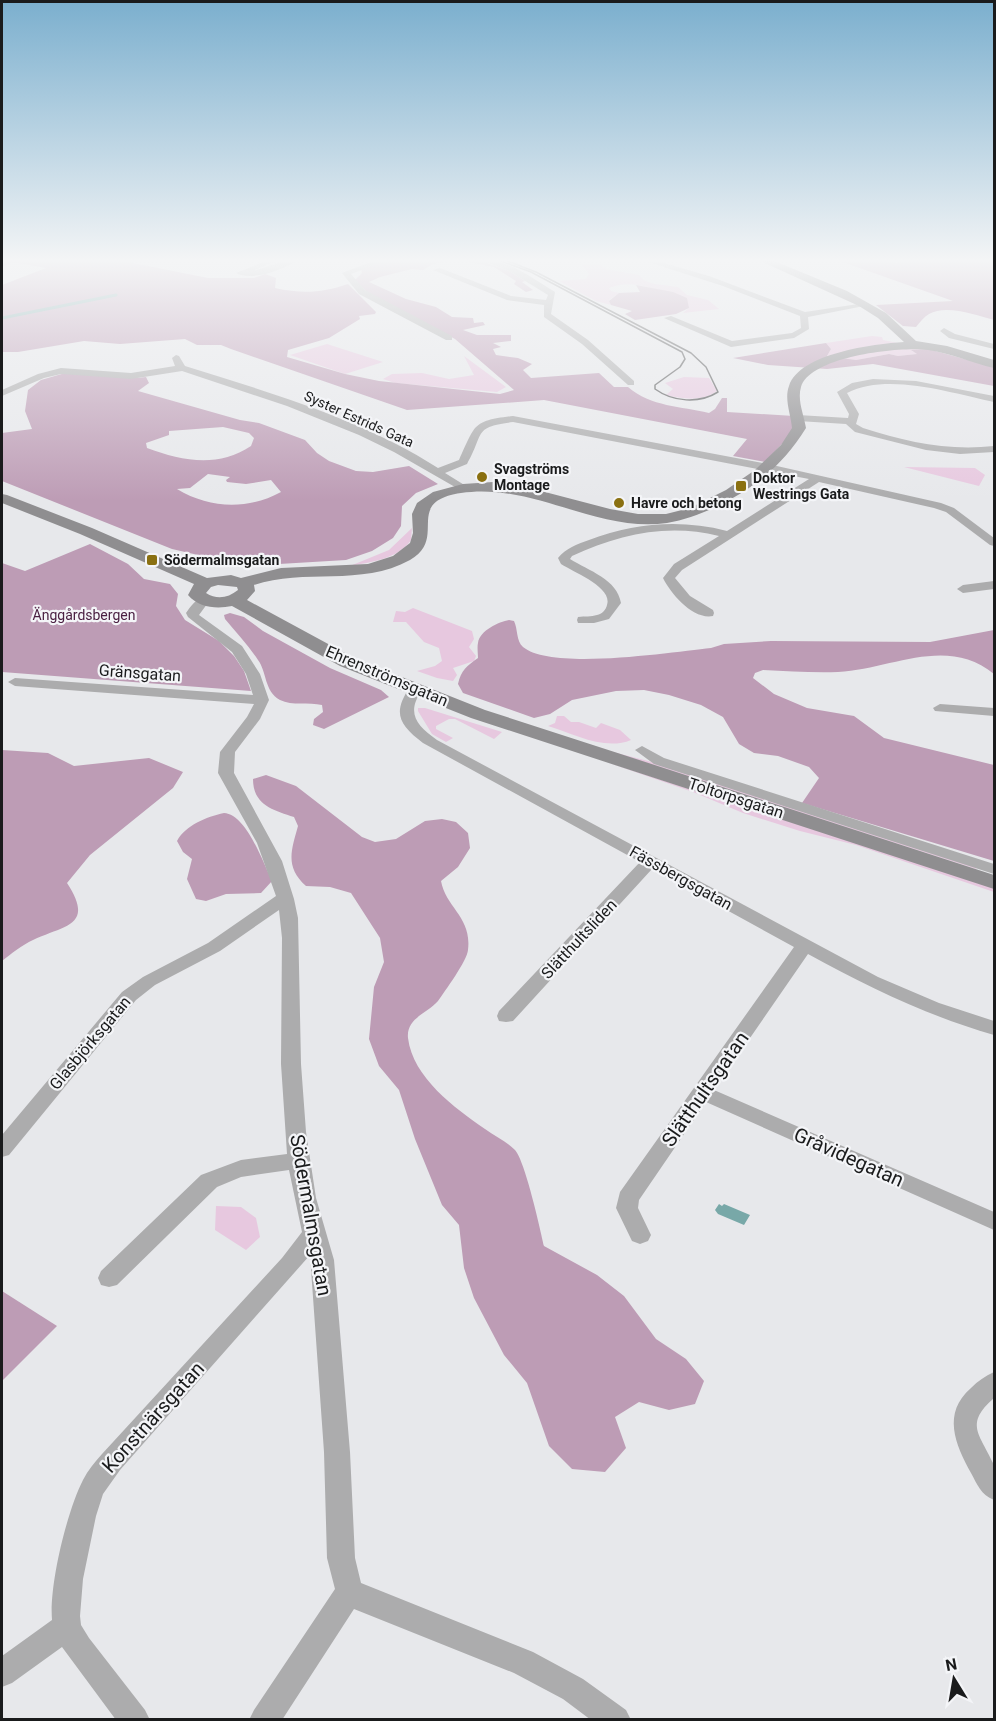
<svg xmlns="http://www.w3.org/2000/svg" width="996" height="1721" viewBox="0 0 996 1721" font-family="Roboto,sans-serif">
<style>
.green{fill:#e7c8df}
.forest{fill:#bd9cb5;fill-rule:evenodd}
.water{fill:#78a8a8}
.lines{fill:none;stroke-linecap:round;stroke-linejoin:round}
.stream{stroke:#78a8a8;stroke-width:3}
.street{fill:#acacad;fill-rule:evenodd}
.secondary{fill:#8f8e90;fill-rule:evenodd}
.tram{stroke:#58595a;stroke-width:1.5}
.poi-dot{fill:#8a7011;stroke:#f4f5f8;stroke-width:2}
.labels{text-anchor:middle;dominant-baseline:central;stroke-width:4.5;stroke-linejoin:round;paint-order:stroke}
.far-street-label{font-size:14px;fill:#1a1b1c;stroke:#f4f5f8}
.far-poi-label{font-size:14px;font-weight:bold;fill:#1a1b1c;stroke:#f4f5f8;text-anchor:start}
.far-park-label{font-size:14px;fill:#4a2042;stroke:#f4f5f8}
.street-label{font-size:16px;fill:#1a1b1c;stroke:#f4f5f8}
.near-street-label{font-size:20px;fill:#1a1b1c;stroke:#f4f5f8}
</style>
<rect width="100%" height="100%" fill="#e7e8eb"/>
<!-- green -->
<g class="green">
<path d="M 581,264 L 602,265 L 606,269 L 639,275 L 645,281 L 655,284 L 678,287 L 687,295 L 708,300 L 719,309 L 683,313 L 689,308 C 664,293 639,277 609,288 L 611,291 L 619,293 L 609,300 L 611,305 L 596,301 L 559,281 L 586,279 L 589,274 Z"/>
<polygon points="872,336 882,337 883,340 928,349 912,351 918,354 898,356 889,354 856,360 827,356 831,349 826,343"/>
<polygon points="327,344 383,362 345,374 290,355"/>
<polygon points="464,356 506,387 497,392 395,383 383,379 392,374 422,373 449,379 474,375"/>
<path d="M 684,377 L 709,378 L 717,391 C 703,402 682,399 666,395 L 673,389 L 665,383 Z"/>
<polygon points="904,467 975,468 985,475 979,486"/>
<path d="M 412,528 L 411,540 C 398,559 371,562 350,566 L 389,550 Z"/>
<polygon points="413,608 472,631 474,639 469,647 476,656 474,661 453,668 457,675 453,681 437,678 417,671 435,666 442,661 439,648 424,642 406,622 393,622 396,611 405,612"/>
<polygon points="418,708 425,708 502,732 494,739 455,719 449,719 436,726 436,729 453,738 446,742 432,734 418,711"/>
<path d="M 557,716 L 564,716 L 571,722 L 579,722 L 596,728 L 601,723 L 620,730 L 631,740 C 605,751 574,734 548,726 L 555,723 Z"/>
<polygon points="609,751 648,761 977,867 976,869"/>
<polygon points="606,762 994,888 994,892 856,845 800,831 743,813 693,792"/>
<polygon points="216,1206 241,1207 256,1218 260,1237 246,1250 215,1230"/>
</g>
<!-- forest -->
<g class="forest">
<path d="M 2,260 L 118,260 L 208,278 L 254,278 L 265,274 L 276,278 L 275,288 C 302,294 322,293 348,284 L 376,312 L 375,314 L 359,316 L 360,319 L 329,338 L 288,350 L 287,357 L 345,374 L 379,381 L 500,394 L 514,390 L 455,339 L 368,293 L 355,280 L 362,273 L 361,269 L 389,260 L 478,260 L 509,271 L 525,281 L 522,282 L 533,290 L 526,292 L 514,284 L 516,281 L 494,267 L 458,260 L 433,264 L 423,270 L 412,269 L 380,277 L 369,282 L 406,299 L 436,307 L 452,317 L 473,318 L 474,323 L 483,322 L 485,325 L 463,330 L 477,335 L 511,335 L 511,341 L 493,343 L 501,347 L 493,349 L 496,355 L 518,358 L 532,364 L 523,370 L 531,378 L 599,373 L 614,387 L 628,387 C 651,407 681,406 709,413 L 715,409 L 722,398 L 727,398 L 727,412 L 794,416 L 795,430 L 765,462 L 733,456 L 747,439 L 544,400 L 407,410 L 231,349 L 221,345 L 197,345 L 185,339 L 120,344 L 84,341 L 18,352 L 2,352 L 2,285 L 46,268 L 12,262 L 2,267 Z"/>
<path d="M 837,260 L 882,260 L 897,263 L 906,260 L 994,260 L 994,320 C 976,315 946,304 929,314 C 924,317 920,322 916,327 L 903,326 L 876,305 L 953,301 Z"/>
<polygon points="636,285 673,292 687,298 689,308 676,314 635,320 625,314 632,311 611,305 609,301 619,293 640,292"/>
<polygon points="826,343 831,349 827,356 856,360 889,354 898,356 917,354 911,350 928,349 994,367 994,386 873,364 827,369 768,365 733,358"/>
<path d="M 72,371 L 137,378 L 146,377 L 149,383 L 138,391 L 240,420 L 259,423 L 305,440 L 317,453 L 329,461 L 356,471 L 373,472 L 409,466 L 438,484 L 416,493 L 402,506 L 401,526 L 393,538 L 372,551 L 346,560 L 246,566 L 172,549 L 2,481 L 2,433 L 32,429 L 25,411 L 28,390 L 41,380 ZM 223,427 L 249,433 L 254,438 L 251,446 C 218,468 182,461 147,448 L 146,443 L 169,435 L 169,431 ZM 208,474 L 230,477 L 226,480 L 227,482 L 246,484 L 271,480 L 281,492 C 248,510 210,509 177,489 L 190,488 Z"/>
<polygon points="90,544 128,564 144,579 170,584 178,594 176,606 185,620 219,641 234,656 244,671 251,691 2,672 2,563 25,571"/>
<path d="M 230,613 L 244,617 L 263,631 L 330,668 L 381,690 L 389,697 L 324,729 L 313,725 L 314,719 L 323,712 L 322,705 C 309,702 292,706 280,700 C 264,691 267,672 258,660 C 248,645 236,632 225,619 L 224,615 Z"/>
<path d="M 509,620 L 514,621 C 518,629 516,641 523,647 C 552,671 672,652 711,648 L 724,644 L 771,641 L 930,642 L 994,630 L 994,674 C 947,635 891,669 838,672 C 813,673 788,671 763,670 L 755,673 L 753,678 L 774,694 L 807,708 L 854,716 L 884,738 L 994,765 L 994,861 L 802,803 L 819,778 L 809,767 L 778,756 L 754,753 L 739,744 L 723,717 L 701,705 L 669,695 L 644,690 L 616,691 L 572,700 L 550,714 L 534,718 L 463,693 L 458,684 C 461,670 467,666 478,658 C 478,654 477,647 478,643 C 480,630 499,622 509,620 Z"/>
<path d="M 2,750 L 48,753 L 74,766 L 149,758 L 183,772 L 173,788 L 90,855 L 67,883 C 95,926 65,925 33,940 C 22,945 11,954 2,961 Z"/>
<path d="M 266,775 L 296,786 L 362,837 L 375,842 L 396,839 L 425,821 L 442,819 L 456,822 L 468,833 L 470,848 L 458,867 L 441,881 C 446,908 472,917 468,950 C 467,961 445,991 438,1001 C 428,1013 406,1018 408,1038 C 413,1078 455,1108 485,1129 C 495,1136 507,1142 515,1150 C 525,1161 540,1228 544,1246 L 597,1275 L 624,1296 L 656,1339 L 686,1359 L 704,1381 L 695,1404 L 669,1410 L 639,1402 L 615,1417 L 626,1448 L 605,1472 L 572,1469 L 549,1446 L 527,1383 L 504,1355 L 474,1298 L 464,1268 L 459,1225 L 442,1205 L 415,1139 L 399,1090 L 379,1066 L 369,1039 L 374,987 L 384,962 L 380,938 L 351,893 L 330,887 L 306,886 C 285,867 291,851 298,826 L 294,817 C 273,810 253,805 253,779 Z"/>
<path d="M 224,813 C 246,814 263,862 272,881 L 261,893 L 226,894 L 206,901 L 196,899 L 187,879 L 192,859 L 183,852 L 177,841 C 186,825 206,817 224,813 Z"/>
<polygon points="2,1291 57,1326 2,1381"/>
</g>
<!-- water -->
<polygon class="water" points="719,1204 722,1206 724,1204 750,1215 744,1225 718,1214 715,1210"/>
<g class="lines">
<!-- stream -->
<polyline class="stream" points="2,318 116,295"/>
<!-- street -->
<g class="street">
<path d="M 268,260 L 278,260 L 253,271 L 287,260 L 298,260 C 284,269 252,282 236,273 Z"/>
<polygon points="376,260 387,260 351,274 365,290 452,336 452,340 446,340 359,294 342,273"/>
<path d="M 481,260 C 509,259 532,278 555,292 L 551,314 L 588,340 L 634,381 L 634,385 L 628,385 L 582,344 L 544,317 L 544,305 L 507,300 L 433,270 L 440,268 L 511,296 L 546,300 L 548,295 L 509,271 Z"/>
<polygon points="642,260 654,260 709,276 805,312 865,303 869,305 808,317 809,329 794,338 731,347 664,318 671,316 732,341 792,333 801,328 800,316 723,286"/>
<polygon points="944,328 955,334 994,344 994,349 949,338 940,331"/>
<path d="M 176,355 L 179,356 L 185,366 C 271,393 362,419 438,468 L 459,460 C 476,424 472,421 513,416 L 768,464 L 941,503 L 954,508 L 994,538 L 994,546 L 990,545 L 946,512 L 934,508 L 819,482 L 682,570 L 675,578 L 690,596 L 713,610 L 714,613 L 713,616 C 693,620 671,594 663,578 L 674,564 L 719,536 C 668,523 619,534 572,556 L 570,559 C 589,571 617,579 621,603 L 609,619 L 594,623 L 578,623 L 577,620 L 578,617 C 585,616 591,617 597,615 C 602,614 606,610 607,605 C 613,587 573,572 561,564 L 558,558 C 566,548 578,544 589,540 C 635,523 680,519 727,531 L 809,479 L 513,422 C 472,427 485,433 467,464 L 445,473 L 466,486 L 466,490 L 462,491 L 394,452 L 359,435 L 287,406 L 182,371 L 131,379 L 61,374 L 44,378 L 2,396 L 2,390 L 38,374 L 61,368 L 131,373 L 175,366 L 172,358 Z"/>
<path d="M 873,379 L 916,381 L 994,396 L 994,402 C 951,393 888,372 847,393 L 859,414 L 856,424 L 863,428 C 906,442 948,451 994,446 L 994,452 L 960,454 L 926,450 L 855,432 L 846,424 L 798,421 L 793,418 L 798,415 L 848,418 L 849,414 L 837,392 L 852,383 Z"/>
<polygon points="994,581 994,589 963,593 957,589 963,585"/>
<path d="M 204,596 L 210,600 L 199,615 L 242,646 L 260,674 L 269,700 L 260,719 L 235,752 L 234,773 L 282,861 L 294,899 L 298,918 L 301,1064 L 306,1132 L 316,1198 L 334,1260 L 350,1452 L 355,1558 L 361,1583 L 533,1652 L 583,1679 L 626,1710 L 631,1720 L 591,1720 L 563,1699 L 514,1673 L 354,1609 L 282,1720 L 249,1720 L 254,1710 L 335,1589 L 327,1558 L 324,1452 L 310,1255 L 120,1470 L 103,1494 L 96,1516 L 83,1579 L 80,1616 L 81,1625 L 89,1638 L 145,1710 L 150,1720 L 116,1720 L 62,1647 L 12,1683 L 2,1687 L 2,1656 L 52,1620 C 49,1585 67,1511 83,1480 C 88,1470 95,1462 102,1454 L 282,1258 L 302,1232 L 289,1170 L 241,1177 L 217,1187 L 117,1285 L 109,1287 L 101,1285 L 98,1278 L 101,1271 L 201,1175 L 241,1160 L 287,1154 L 281,1064 L 282,938 L 279,910 L 220,951 L 155,985 L 136,1000 L 9,1155 L 2,1157 L 2,1135 L 122,992 L 143,977 L 208,943 L 276,896 L 257,843 L 218,773 L 220,752 L 247,717 L 254,704 L 15,686 L 8,682 L 15,678 L 253,695 L 246,674 L 232,652 L 188,617 L 186,613 C 190,607 197,598 204,596 Z"/>
<path d="M 415,686 L 422,690 C 406,713 416,725 437,740 L 878,977 L 939,1003 L 994,1021 L 994,1035 C 928,1016 868,987 808,954 L 714,1090 L 994,1212 L 994,1230 L 706,1102 L 639,1200 L 638,1208 L 651,1235 L 648,1241 L 640,1244 L 632,1241 L 616,1208 L 620,1192 L 794,947 L 652,869 L 513,1021 L 506,1022 L 499,1021 L 497,1016 L 499,1011 L 640,862 L 423,743 C 399,725 392,713 410,687 Z"/>
<polygon points="940,704 994,708 994,716 935,711 933,708"/>
<polygon points="642,746 664,758 994,864 994,874 654,764 635,750"/>
<path d="M 994,1372 L 994,1398 C 964,1424 980,1434 993,1463 C 996,1472 995,1491 994,1500 C 981,1495 977,1484 971,1473 C 955,1444 942,1413 971,1388 C 978,1381 985,1376 994,1372 Z"/>
</g>
<!-- secondary -->
<path class="secondary" d="M 758,260 L 772,260 L 847,291 L 886,313 L 916,341 L 947,346 L 994,360 L 994,368 C 972,363 951,353 928,350 C 901,346 810,356 801,387 C 797,400 804,415 806,428 C 787,459 762,482 731,499 C 711,510 690,519 667,523 C 597,533 532,482 461,493 C 402,502 449,538 410,560 C 361,587 304,568 254,585 L 255,591 L 247,600 L 354,658 L 485,710 L 994,875 L 994,889 L 471,718 L 340,666 L 232,606 C 217,609 199,608 188,595 L 194,584 L 80,534 L 2,503 L 2,494 L 7,495 L 92,528 L 207,578 L 231,575 L 241,578 L 281,568 L 368,564 L 393,556 L 410,543 L 413,533 L 412,514 L 417,503 L 433,492 L 463,484 L 493,482 L 522,486 L 610,509 L 638,514 L 666,514 L 690,508 L 726,490 L 755,470 L 781,445 L 792,428 C 791,415 784,399 789,386 C 800,353 874,344 904,342 L 878,318 L 859,306 ZM 218,585 L 237,587 L 238,590 C 228,598 217,600 206,593 L 211,587 Z"/>
<!-- tram -->
<path class="tram" d="M 498,260 L 531,272 L 682,352 L 685,359 L 680,367 L 655,385 L 655,389 C 673,402 699,404 718,392 L 706,367 L 691,353 L 536,272 L 505,260"/>
</g>
<!-- sky -->
<linearGradient id="sky" x2="0" y2="1"><stop stop-color="#7bafce"/><stop offset="0.52" stop-color="#f4f5f6"/><stop offset="1" stop-color="#f4f5f6" stop-opacity="0"/></linearGradient>
<rect width="996" height="501" fill="url(#sky)"/>
<!-- markers -->
<g class="poi-dot">
<circle cx="482" cy="477" r="6"/>
<rect x="735" y="480" width="12" height="12" rx="3"/>
<circle cx="619" cy="503" r="6"/>
<rect x="146" y="554" width="12" height="12" rx="3"/>
</g>
<g class="labels">
<!-- far-street labels -->
<g class="far-street-label">
<text transform="translate(359 419) rotate(24)">Syster Estrids Gata</text>
</g>
<!-- far-poi labels -->
<g class="far-poi-label">
<text x="494" y="469">Svagströms<tspan x="494" dy="16">Montage</tspan></text>
<text x="753" y="478">Doktor<tspan x="753" dy="16">Westrings Gata</tspan></text>
<text x="631" y="503">Havre och betong</text>
<text x="164" y="560">Södermalmsgatan</text>
</g>
<!-- far-park labels -->
<g class="far-park-label">
<text x="84" y="615">Änggårdsbergen</text>
</g>
<!-- street labels -->
<g class="street-label">
<text transform="translate(140 673) rotate(4)">Gränsgatan</text>
<text transform="translate(387 676) rotate(23)">Ehrenströmsgatan</text>
<text transform="translate(736 798) rotate(18)">Toltorpsgatan</text>
<text transform="translate(681 878) rotate(29)">Fässbergsgatan</text>
<text transform="translate(579 939) rotate(-47)">Slätthultsliden</text>
<text transform="translate(90 1043) rotate(-50)">Glasbjörksgatan</text>
</g>
<!-- near-street labels -->
<g class="near-street-label">
<text transform="translate(705 1089) rotate(-55)">Slätthultsgatan</text>
<text transform="translate(849 1157) rotate(24)">Gråvidegatan</text>
<text transform="translate(311 1215) rotate(80)">Södermalmsgatan</text>
<text transform="translate(153 1417) rotate(-48)">Konstnärsgatan</text>
</g>
</g>
<!-- border -->
<rect width="996" height="1721" fill="none" stroke="#1a1b1c" stroke-width="6"/>
<!-- north arrow -->
<g transform="translate(954 1679) rotate(349)" stroke="#f4f5f8" stroke-width="4.5" paint-order="stroke">
<path d="M0-4.5L10 22L0 15L-10 22Z" fill="#1a1b1c"/>
<text y="-9" font-size="16" font-weight="bold" text-anchor="middle" fill="#1a1b1c">N</text>
</g>
</svg>
